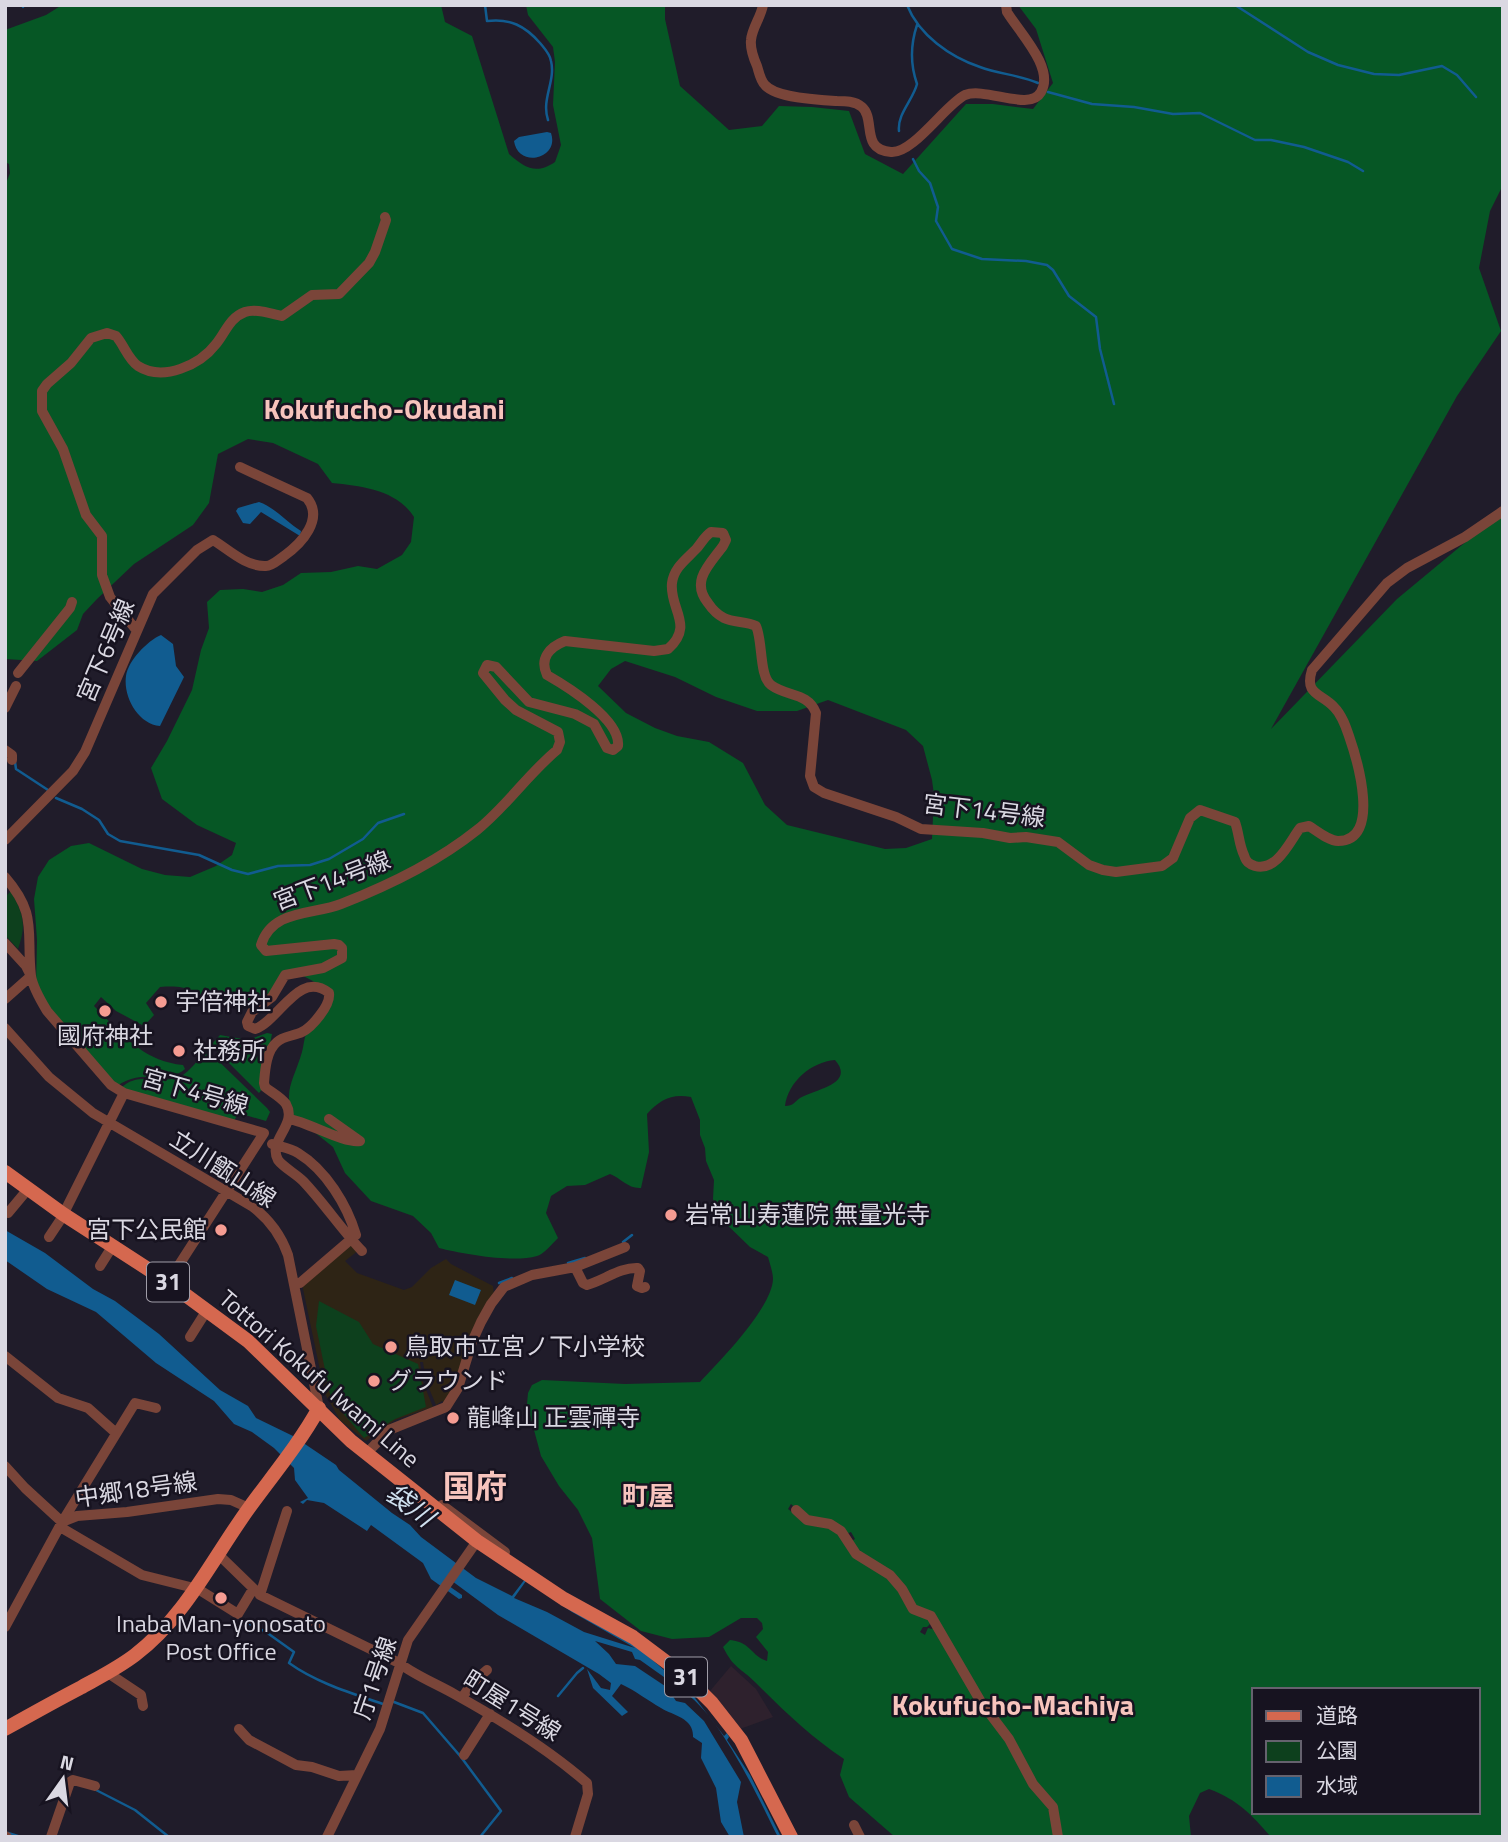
<svg xmlns="http://www.w3.org/2000/svg" width="1508" height="1842" viewBox="0 0 1508 1842" font-family="'Titillium Web','Noto Sans JP',sans-serif">
	<rect width="100%" height="100%" fill="#201c2a"/>
	<path fill="#2e212d" d="M731,1666L756,1689L773,1717L740,1729L710,1691Z"/>
	<path fill="#2e2415" d="M350,1241L359,1250L345,1261L357,1273L404,1290L412,1287L431,1268L446,1259L451,1264L493,1286L494,1296L446,1404L442,1401L436,1405L426,1381L423,1362H420L423,1382L433,1407L395,1420L366,1441L340,1420L325,1394L302,1284Z"/>
	<path fill="#0d401d" d="M11,891C23,914 27,924 18,949L5,935V897Z
		M319,1301L359,1322L373,1344L418,1364L426,1407L395,1419L364,1438L331,1399L316,1326Z"/>
	<path fill="#065725" fill-rule="evenodd" d="M62,5H441L445,22L472,36L509,154C525,168 536,175 555,162L561,145L553,105L555,62L553,47L528,15L526,5H665V19L680,86L729,130L762,126L779,106L812,107L849,111L865,154L903,174L966,104H993L1033,109L1053,83L1036,29L1018,5H1503V185L1490,211L1479,268L1501,331L1457,396L1271,729L1397,599L1503,511V1837H1271C1251,1814 1238,1800 1209,1789L1200,1793L1189,1816L1191,1837H1060L1055,1808L1033,1782L1012,1740L982,1700L933,1615L914,1608L902,1588L890,1574L857,1553L850,1542L855,1539L851,1532L846,1534L829,1522L808,1519L791,1504L788,1509L792,1512L795,1510L803,1519L828,1525L843,1534L856,1556L884,1573L904,1595L911,1609L929,1616L933,1621L927,1627H923L920,1632L925,1635L928,1628L932,1629L935,1626L980,1703L1009,1743L1031,1785L1050,1806L1057,1837H895L849,1797L840,1775L844,1759C811,1737 784,1711 756,1683C740,1667 734,1669 723,1647L730,1640C751,1642 751,1656 767,1661L768,1652L756,1637L763,1629L762,1623L757,1618H741L709,1637L672,1639L641,1631L600,1599L592,1538L578,1510L559,1486L541,1456L527,1404L528,1393L532,1385L542,1380L625,1384L700,1382C720,1361 772,1308 773,1279C773,1273 770,1264 768,1257L750,1247L719,1217L713,1199L714,1180L706,1161L705,1148L700,1135V1120L691,1097C672,1093 659,1100 647,1114L649,1152L641,1188C628,1189 621,1178 610,1174L585,1185L567,1186L551,1196L546,1213L558,1238C552,1244 544,1254 537,1256C513,1263 463,1254 439,1248L431,1233L413,1216L371,1201L345,1173L333,1147L313,1131L298,1126C280,1093 293,1083 302,1052C304,1045 304,1036 308,1030C317,1018 332,1011 332,994L326,988L292,970C279,975 278,985 270,996C266,1002 258,1005 252,1010L236,1001L212,1004C191,989 186,985 160,987L146,1003L154,1015L144,1026L116,1011L101,997L94,1006C121,1033 142,1061 183,1065L185,1069C169,1084 142,1068 117,1086L47,1007L36,986L37,940L34,899L38,877L49,860L71,846L89,843L142,869L165,875L190,877L216,866L232,855L236,843L197,825L162,799L151,768L167,741L192,690L201,650L209,628L207,602L220,590L243,589L262,592L283,585L301,573L331,572L358,566L377,569L402,555L411,542L414,517C397,490 362,486 332,483L318,464L273,443L248,439L218,454L209,503L193,525L134,564L97,599L83,614L77,630L37,661L5,659V186L10,173L9,164L5,162V30L46,15ZM625,661L675,677L716,697L757,711H797L828,700L906,730L923,746L932,780L934,795L932,839L906,848L885,849L787,825L765,805L743,763L709,742L677,736L655,728L626,713L598,686L611,669ZM835,1060C856,1084 815,1089 800,1098C794,1102 794,1106 785,1106C788,1082 811,1062 835,1060ZM1254,1690H1478V1812H1254Z
		M267,1033L272,1034L262,1083L263,1088L259,1093L211,1045L220,1035L248,1040Z
		M207,1050L267,1108L270,1112L266,1121L245,1115L237,1116L233,1122L121,1088C138,1071 159,1085 179,1077C191,1072 198,1058 207,1050Z"/>
	<path fill="#115c90" fill-rule="evenodd" d="M547,132L551,133C560,159 518,169 514,141L519,137Z
		M259,502C276,508 286,522 301,531L300,536L261,512L250,524L243,523L236,511L238,508Z
		M161,635L173,644L176,666L184,677L160,726C138,724 123,697 126,676C128,661 147,641 161,635Z
		M5,1230L45,1253L93,1289L115,1301L159,1334L220,1390L248,1406L256,1418L293,1436L336,1465L339,1470L392,1513L410,1525L421,1537L476,1578L512,1596L525,1579L635,1645L692,1694L724,1736L727,1733L729,1737L727,1740L750,1775L781,1837H778C758,1798 716,1704 675,1687L672,1695L676,1701L685,1703L704,1721L741,1782L737,1802L744,1837H730L721,1822L716,1788L701,1758L702,1743L693,1737C694,1718 674,1716 661,1708C647,1700 636,1691 621,1684L612,1696L628,1712L622,1716L593,1688L587,1669L601,1688L610,1690L611,1683L599,1674L498,1615L452,1581L449,1586L462,1595V1598L459,1599L431,1579L423,1563L371,1525L367,1531L324,1503L307,1500L303,1504L300,1502L308,1498L295,1480L294,1468L274,1448L252,1432L234,1424L214,1401L156,1363L96,1312L47,1289L5,1260ZM526,1581L572,1612L635,1648L584,1632L547,1612L514,1598ZM595,1641L632,1652L635,1659L640,1660L671,1682V1687L668,1688L635,1666L616,1664L609,1654Z
		M455,1280L481,1290L475,1305L449,1295Z"/>
	<g fill="none" stroke-linecap="round" stroke-linejoin="round">
		<path stroke="#115c90" stroke-width="2.5" d="M485,5L487,21C510,18 525,26 540,43C544,48 550,54 551,61C556,81 541,99 548,120
			M907,5C919,35 950,57 980,67C999,74 1019,75 1038,83
			M1235,5L1308,52L1338,65L1374,74L1399,75L1442,66L1457,75L1476,97
			M23,7L24,5
			M1048,92L1092,104L1134,107L1173,114L1200,113L1255,140H1271L1304,147L1348,162L1363,171
			M899,131C897,114 913,100 917,84C910,64 910,46 917,25
			M913,159L919,171L930,183L938,207L936,221L952,249L982,259L1026,261L1047,265L1053,270L1069,296L1096,317L1100,349L1114,404
			M15,762L16,769L48,790
			M56,798L82,809L99,820L108,834L120,841L199,855L232,870L248,874L278,866L310,865L329,859L363,839L378,823L404,814
			M623,1242L632,1235
			M568,1263L585,1258
			M499,1283L512,1278
			M240,1619L266,1632L294,1652L289,1663C317,1683 351,1693 383,1704
			M558,1696L577,1673L583,1668
			M394,1702L423,1713L461,1757L501,1811L480,1837
			M96,1790L135,1810L169,1837
			M8,1833L21,1837"/>
		<path stroke="#7a4539" stroke-width="10" d="M763,5C761,17 752,28 751,40C750,49 753,57 757,66C759,72 760,80 765,85C776,98 819,100 837,101C845,101 855,101 862,107C876,119 860,150 891,152C913,154 946,104 965,95C986,87 1030,112 1041,92C1055,68 1019,32 1007,12L1006,5
			M137,631L110,597L102,575V536L86,515L63,449L42,411V391L47,384L71,363L91,338L107,333L116,336C124,345 128,359 138,366C163,382 200,365 216,344C226,332 229,318 245,312C256,308 271,314 282,316L312,295L339,294L369,263L375,252L386,220L385,217
			M18,673L70,608L72,602
			M5,708L16,686
			M5,750L12,755V760
			M5,840L73,771L85,752L153,594L197,550L213,540C228,549 246,567 266,566C272,566 278,560 284,556C302,543 324,519 307,498L240,467
			M5,877C38,915 26,932 31,976C33,988 41,1001 47,1011L111,1085L124,1093
			M5,943L26,966L31,976L5,999
			M5,1028L49,1077L93,1113L253,1207C270,1220 281,1235 288,1255L319,1408
			M289,1119C308,1122 344,1144 360,1141L329,1119
			M272,1144C281,1147 290,1148 298,1153C326,1170 347,1205 356,1235L300,1283
			M8,1213L28,1189
			M49,1237L61,1219L124,1093L264,1133L168,1282
			M362,1251C341,1229 324,1203 303,1181C296,1174 283,1167 278,1160C267,1140 298,1125 286,1104C281,1097 271,1092 265,1087L264,1083C265,1071 266,1051 277,1042C283,1036 294,1036 302,1032C312,1027 331,1005 329,993C299,969 279,1021 255,1029L248,1026L247,1022L252,1012L272,997L285,975L323,968L342,958V948L339,945L334,944L266,951L261,945C272,909 313,915 341,904C390,885 437,862 477,830C506,807 528,774 557,750L560,742L558,732L516,710L505,700L483,673L487,665L496,667L529,702L575,714L594,724L607,748L613,750L618,746C621,720 568,687 547,675C539,658 550,647 565,641L654,651L668,649C695,625 669,609 672,583C674,567 687,559 697,548C702,542 705,536 711,532L723,533L726,540L723,546C710,564 690,581 708,603C712,609 718,615 724,618C734,623 746,621 756,626C763,641 759,676 771,685C787,697 808,692 816,713L810,776L814,787L824,793L896,817L921,829L983,833L1010,838L1026,837L1058,842L1089,865L1103,870L1116,872L1162,866L1173,858L1190,818L1200,810L1235,822C1239,833 1239,845 1244,855C1246,862 1249,864 1255,866C1277,872 1290,841 1300,828L1309,826C1317,831 1329,841 1338,841C1382,841 1357,759 1349,736C1346,727 1342,715 1334,707C1321,693 1304,695 1312,670L1387,583L1407,568L1465,537L1503,511
			M100,1266L112,1247
			M575,1267L583,1283L587,1285C604,1280 621,1267 638,1268L640,1271L637,1286L642,1288L645,1287
			M190,1337L207,1310
			M5,1356L58,1398L88,1408L116,1433
			M366,1454L389,1430L446,1407L458,1388L472,1342L481,1322L491,1304L504,1287L532,1275L575,1267L625,1247
			M5,1466L25,1488L62,1522L135,1403L156,1408
			M442,1505L505,1552
			M796,1510L807,1520L830,1524L841,1531L856,1554L890,1575L902,1589L913,1609L931,1616L981,1702L1009,1739L1033,1784L1053,1807L1058,1837
			M287,1511L260,1595L399,1663C416,1676 437,1684 456,1695C501,1720 547,1748 587,1783L588,1794L575,1837
			M60,1527L142,1575L198,1589L238,1614L253,1589
			M219,1555L257,1592
			M5,1627L62,1522L77,1516L127,1512L218,1499L231,1500L249,1508
			M108,1673L141,1695L143,1706
			M462,1698L472,1683L487,1670
			M239,1729L249,1740L296,1765L312,1767L339,1776L357,1775
			M464,1755L490,1714
			M854,1825L860,1837
			M5,1836L7,1837
			M51,1837L70,1782L73,1780L95,1786
			M327,1837L380,1729L408,1640L477,1541"/>
		<path stroke="#d5684f" stroke-width="14" d="M5,1172L63,1214L168,1282L248,1341L351,1441L477,1541L564,1599L633,1637L685,1676L712,1703L741,1740L791,1837
			M5,1729C30,1715 55,1701 80,1688C98,1678 118,1668 135,1655C186,1616 212,1559 249,1508C273,1475 299,1444 319,1408"/>
	</g>
	<g fill="#f59c92" stroke="#171320" stroke-width="2.5">
		<circle cx="161" cy="1002" r="7"/>
		<circle cx="105" cy="1011" r="7"/>
		<circle cx="179" cy="1051" r="7"/>
		<circle cx="671" cy="1215" r="7"/>
		<circle cx="221" cy="1230" r="7"/>
		<circle cx="391" cy="1347" r="7"/>
		<circle cx="374" cy="1381" r="7"/>
		<circle cx="453" cy="1418" r="7"/>
		<circle cx="221" cy="1598" r="7"/>
	</g>
	<g text-anchor="middle" stroke-width="5" stroke-linejoin="round" paint-order="stroke">
		<g fill="#171320" stroke="#a09da8" stroke-width="2">
			<rect x="147" y="1262.5" width="42" height="39" rx="5"/>
			<rect x="665" y="1657.5" width="42" height="39" rx="5"/>
		</g>
		<g font-size="23" font-weight="bold" fill="#dad8e2">
			<text x="168" y="1290">31</text>
			<text x="686" y="1685">31</text>
		</g>
		<g font-size="24" fill="#dad8e2" stroke="#171320">
			<text transform="translate(106 651) rotate(-67)" y="8">宮下6号線</text>
			<text transform="translate(984 811) rotate(7)" y="8">宮下14号線</text>
			<text transform="translate(332 881) rotate(-21)" y="8">宮下14号線</text>
			<text transform="translate(195 1092) rotate(16)" y="8">宮下4号線</text>
			<text transform="translate(223 1169) rotate(33)" y="8">立川甑山線</text>
			<text transform="translate(319 1379) rotate(41)" y="8">Tottori Kokufu Iwami Line</text>
			<text transform="translate(136 1490) rotate(-8)" y="8">中郷18号線</text>
			<text transform="translate(375 1678) rotate(-71)" y="8">庁1号線</text>
			<text transform="translate(512 1706) rotate(32)" y="8">町屋1号線</text>
		</g>
		<g font-size="24" fill="#dad8e2" stroke="#171320" text-anchor="start">
			<text x="175" y="1010">宇倍神社</text>
			<text x="105" y="1044" text-anchor="middle">國府神社</text>
			<text x="193" y="1059">社務所</text>
			<text x="685" y="1223">岩常山寿蓮院 無量光寺</text>
			<text x="207" y="1238" text-anchor="end">宮下公民館</text>
			<text x="405" y="1355">鳥取市立宮ノ下小学校</text>
			<text x="388" y="1389">グラウンド</text>
			<text x="467" y="1426">龍峰山 正雲禪寺</text>
			<text x="221" y="1632" text-anchor="middle">Inaba Man-yonosato<tspan x="221" dy="28">Post Office</tspan></text>
		</g>
		<g font-size="26" font-weight="bold" fill="#f7c4bd" stroke="#171320">
			<text x="648" y="1505">町屋</text>
		</g>
		<g font-size="26" font-style="italic" fill="#cfe0ef" stroke="#171320">
			<text transform="translate(410 1505) rotate(37)" y="9">袋川</text>
		</g>
		<g font-size="28" font-weight="bold" fill="#f7c4bd" stroke="#171320">
			<text x="384" y="419">Kokufucho-Okudani</text>
			<text x="1013" y="1715">Kokufucho-Machiya</text>
		</g>
		<g font-size="32" font-weight="bold" fill="#f7c4bd" stroke="#171320">
			<text x="475" y="1498">国府</text>
		</g>
	</g>
	<rect width="1508" height="1842" fill="none" stroke="#dad8e2" stroke-width="14"/>
	<rect x="1252" y="1688" width="228" height="126" fill="#171320" stroke="#65626e" stroke-width="2"/>
	<rect x="1266" y="1711" width="35" height="10" fill="#d5684f" stroke="#65626e" stroke-width="2"/>
	<text x="1316" y="1723" font-size="21" fill="#dad8e2">道路</text>
	<rect x="1266" y="1741" width="35" height="21" fill="#0d401d" stroke="#65626e" stroke-width="2"/>
	<text x="1316" y="1758" font-size="21" fill="#dad8e2">公園</text>
	<rect x="1266" y="1776" width="35" height="21" fill="#115c90" stroke="#65626e" stroke-width="2"/>
	<text x="1316" y="1793" font-size="21" fill="#dad8e2">水域</text>
	<g transform="translate(63 1779) rotate(14)" stroke="#171320" stroke-width="5" paint-order="stroke">
	<path d="M0-5L12 26L0 18L-12 26Z" fill="#dad8e2"/>
	<text y="-10" font-size="19" font-weight="bold" text-anchor="middle" fill="#dad8e2">N</text>
	</g>
</svg>
